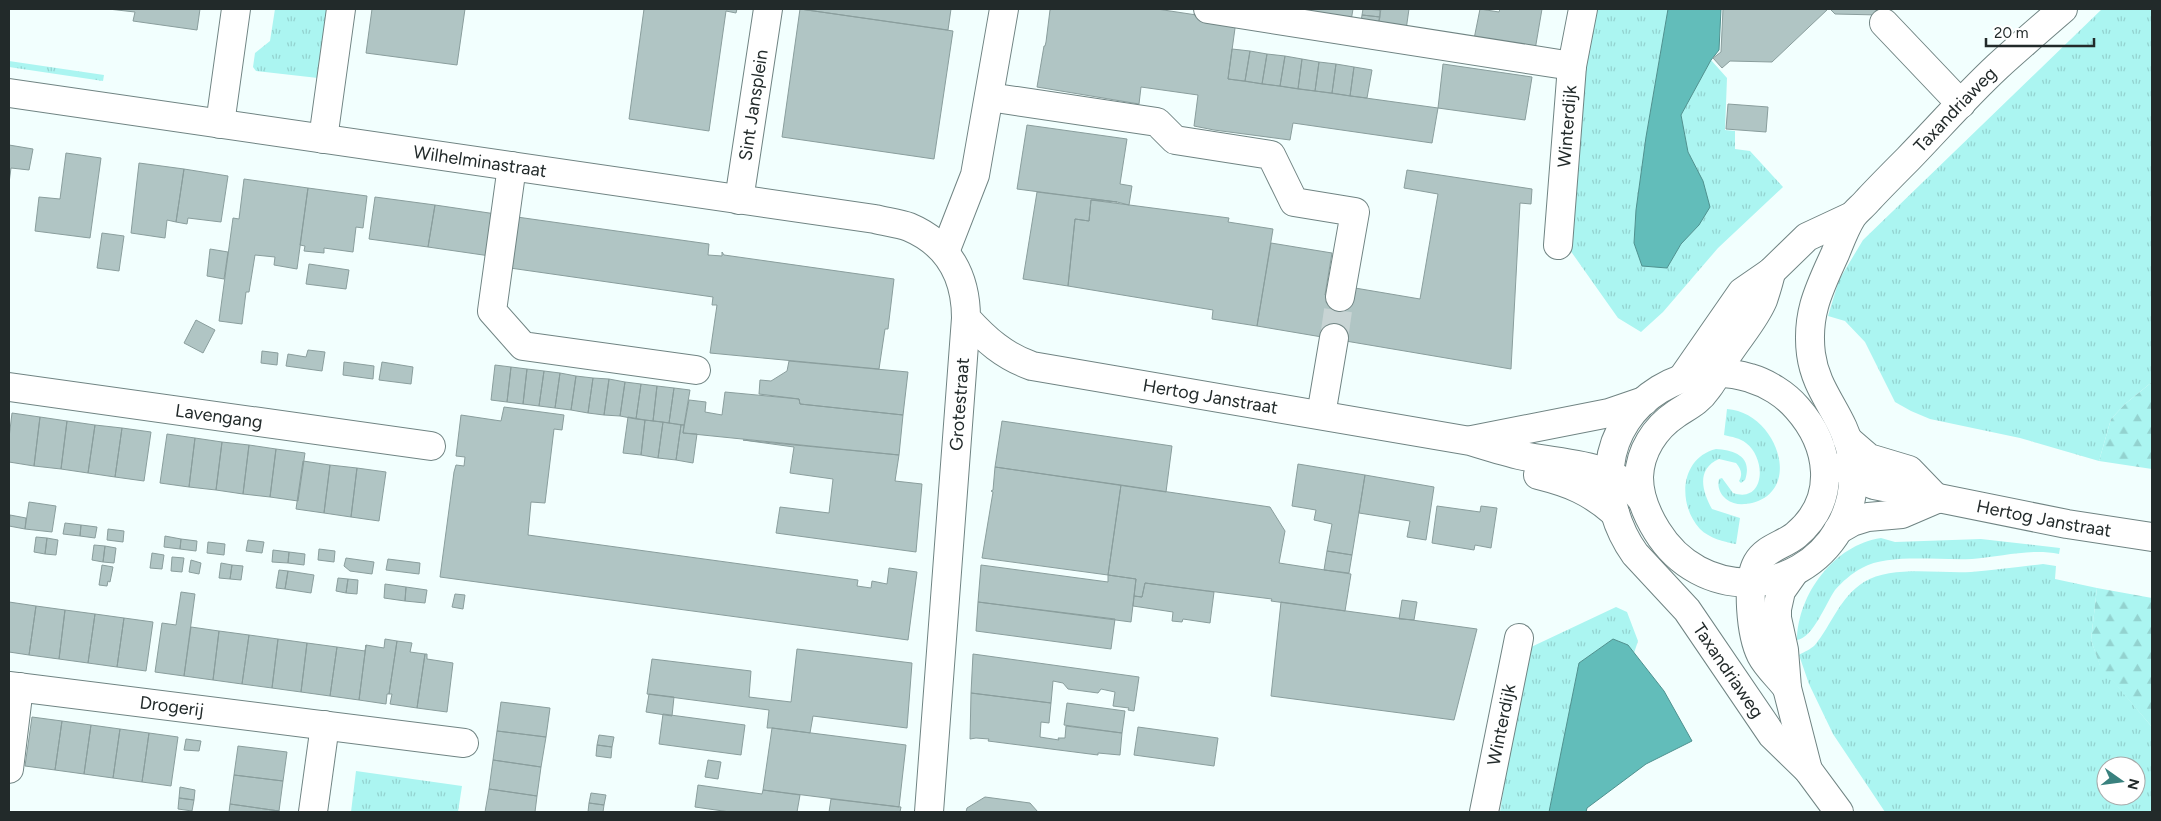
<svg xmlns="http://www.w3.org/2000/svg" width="2161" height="821" viewBox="0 0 2161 821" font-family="Figtree,sans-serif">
	<defs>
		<pattern id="grass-tufts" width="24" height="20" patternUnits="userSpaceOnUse" patternTransform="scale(1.25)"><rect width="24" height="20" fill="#abf5f1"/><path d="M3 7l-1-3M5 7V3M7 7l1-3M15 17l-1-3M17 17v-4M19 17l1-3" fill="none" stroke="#93d2cf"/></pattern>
		<pattern id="forest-firs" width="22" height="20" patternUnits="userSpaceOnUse" patternTransform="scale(1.25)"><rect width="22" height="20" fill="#abf5f1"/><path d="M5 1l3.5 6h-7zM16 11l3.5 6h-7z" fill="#93d2cf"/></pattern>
	</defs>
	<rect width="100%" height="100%" fill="#f2fffe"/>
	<path fill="url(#grass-tufts)" fill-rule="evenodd" d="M275,9H328L318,78L256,71L253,67L255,53L270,41Z
		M1592,9H1668C1655,86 1639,164 1634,243L1667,268L1681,244L1699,225L1698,171L1688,152L1681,115L1711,60L1727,78L1725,130L1735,131V149L1750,151L1783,187L1718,248L1663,312L1641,332L1618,318L1565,243Z
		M2102,9H2152V382L2125,404L2111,419L2099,461L2020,438L1930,419L1911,411L1895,402L1865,342L1845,321L1828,316L1839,280L1863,240Z
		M9,61L104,75L103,81L9,67Z
		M1727,409C1776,412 1804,490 1752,503C1742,505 1734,505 1726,499C1720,494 1717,487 1719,479L1722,478L1733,493C1765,504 1767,459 1746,443C1740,438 1732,437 1724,435Z
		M1716,449C1735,450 1753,457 1745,480L1741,483L1739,481C1743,474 1741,469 1736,463L1719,459C1696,469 1702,491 1712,509L1740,518L1736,544C1724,542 1709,538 1700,529C1677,504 1680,458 1716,449Z
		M1881,538L1895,542L1981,539L2060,548L2059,554C2030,548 2001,557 1972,559C1940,561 1889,553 1862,568C1852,573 1842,582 1835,590C1826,603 1813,638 1797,640C1798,594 1834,545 1881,538Z
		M2043,564L2056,566L2055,579L2097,588L2091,640L2100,665L2152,727V812H1885L1833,734L1809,684L1799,655C1804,652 1811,649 1815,645C1832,624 1840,597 1864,582C1892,565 1940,574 1971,572C1995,570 2019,567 2043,564ZM2106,766H2136V796H2106Z
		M1616,607L1627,612L1638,641L1634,653L1628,645L1613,639L1579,663L1549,812H1500L1524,659L1529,648Z
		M356,771L462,786L458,812H351Z"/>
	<path fill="url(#forest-firs)" d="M2152,382V469L2099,461L2111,419L2125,404Z
		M2097,588L2152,598V727L2100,666L2091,640Z"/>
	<path fill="#62bdba" stroke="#4f918f" d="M1668,9H1721L1719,50L1711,60L1681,115L1688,152L1703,181L1710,207L1699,225L1681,244L1667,268L1642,266L1634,243L1636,210L1646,137Z
		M1613,639L1628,645L1664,691L1692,741L1646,764L1587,808L1586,812H1549L1579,663Z"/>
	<path fill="#b0c5c4" stroke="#8a9e9d" d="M108,9H200L197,30L133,21L135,12Z
		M372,9H465L457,65L366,53Z
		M644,9H737L736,13L726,11L709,131L629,119Z
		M800,9H951L948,30Z
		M800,9L953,31L934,159L782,137Z
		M1053,9H1157L1236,21L1228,79L1438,108L1432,143L1293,123L1290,140L1214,130L1194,126L1198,95L1141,87L1139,104L1037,87L1044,46H1045L1046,42L1050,10Z
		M1270,9H1353L1351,21Z
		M1363,9L1380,10V17L1362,15Z
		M1381,9H1409L1406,30L1378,25Z
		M1480,9L1499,12L1500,9H1542L1535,50L1474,39Z
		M1723,9H1828L1772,62L1730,61L1722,68L1713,58L1721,52Z
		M1830,9H1879V15L1835,14Z
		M1362,15L1380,17L1378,25L1361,22Z
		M1232,49L1250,51L1245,81L1228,79Z
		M1250,51L1267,54L1262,84L1245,81Z
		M1267,54L1285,56L1280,86L1262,84Z
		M1285,56L1302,59L1298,89L1280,86Z
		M1302,59L1319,62L1315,91L1298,89Z
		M1319,62L1336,64L1332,93L1315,91Z
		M1336,64L1354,67L1350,96L1332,93Z
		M1443,64L1532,77L1525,120L1438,108Z
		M1354,67L1372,70L1367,98L1350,96Z
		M1728,104L1768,107L1766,132L1726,129Z
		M1027,125L1127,139L1120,184L1132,186L1129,205L1117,202L1017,189Z
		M9,145L33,149L29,170L11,168L9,183Z
		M66,153L101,158L90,238L35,231L39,197L60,199Z
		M139,163L184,169L176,222L167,220L165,238L131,233Z
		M184,169L228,176L221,222L188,218L187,224L176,222Z
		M1407,170L1532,189L1531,204L1520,203L1511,369L1257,326L1271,243L1332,253L1325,295L1352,299L1355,288L1420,299L1438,194L1404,188Z
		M244,179L308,188L297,269L274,265L275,257L255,255L249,292H246L242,324L219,321L233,218L239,219Z
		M308,188L367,196L363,228L356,227L353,252L324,248V253L304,251L305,246L300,245Z
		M1037,192L1117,202L1091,200L1089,221L1075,219L1068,286L1023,279Z
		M375,197L435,205L428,247L369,239Z
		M1091,200L1229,218L1228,222L1273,229L1257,326L1212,319L1213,310L1068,286L1075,219L1089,221Z
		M435,205L496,214L490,256L428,247Z
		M517,217L709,244L708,255L722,256V252L724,255L894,279L888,329H885L879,369L710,353L717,305H712L713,297L510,268Z
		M102,233L124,236L119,271L97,268Z
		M210,249L228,252L224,279L207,276Z
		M309,264L349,270L346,289L306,284Z
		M196,320L215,330L203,353L184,343Z
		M308,350L325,352L322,371L286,366L288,354L306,357Z
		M262,351L278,353L277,365L261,363Z
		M789,361L908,372L903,415L800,404L799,399L759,394L760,380L771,381L787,371Z
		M344,362L374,366L373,379L343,375Z
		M382,362L413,367L411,384L379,380Z
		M495,365L511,367L507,402L491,400Z
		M511,367L527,369L523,404L507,402Z
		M527,369L544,371L539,406L523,404Z
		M544,371L560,373L555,408L539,406Z
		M560,373L576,376L571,410L555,408Z
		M576,376L593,378L588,413L571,410Z
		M593,378L609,379L604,415L588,413Z
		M609,379L625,382L620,416L604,415Z
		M625,382L641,384L636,419L620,416Z
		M641,384L657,386L653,421L636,419Z
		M657,386L674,388L669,423L653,421Z
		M674,388L690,390L684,425L669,423Z
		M725,392L799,399L800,404L903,415L899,455L683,433L689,400L706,402L705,412L722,415Z
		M504,407L564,415L562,430L554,429L545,503L531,502L528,535L858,580L857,586L871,588L872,581L887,584L889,568L917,572L908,640L440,577L454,472L456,465L464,466L465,457L456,456L461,415L501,421Z
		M12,413L40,417L34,466L9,462V438Z
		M40,417L67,421L61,469L34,466Z
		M628,417L645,420L641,455L623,453Z
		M645,420L663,422L658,458L641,455Z
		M67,421L95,425L88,473L61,469Z
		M1002,421L1172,446L1166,492L995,467Z
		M663,422L681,425L676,460L658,458Z
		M95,425L122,428L115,477L88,473Z
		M681,425H684L683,433L697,434L693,463L676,460Z
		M122,428L151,432L144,481L115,477Z
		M167,434L195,438L189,487L160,483Z
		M195,438L222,442L216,490L189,487Z
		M743,440L899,455L895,481L922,484L916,552L776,533L780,507L829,513L833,479L790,473L794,447Z
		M222,442L249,445L243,494L216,490Z
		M249,445L276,449L270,497L243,494Z
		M276,449L305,453L298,501L270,497Z
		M303,461L330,465L324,513L296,509Z
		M1298,464L1365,475L1352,555L1327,551L1332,524L1314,520L1316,510L1292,506Z
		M330,465L357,468L351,517L324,513Z
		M995,467L1121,485L1108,575L982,558L993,492L991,491L993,490Z
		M357,468L386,472L379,521L351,517Z
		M1365,475L1434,487L1426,540L1407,537L1410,521L1359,513Z
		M1121,485L1270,507L1285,531L1279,563L1351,574L1345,611L1271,601L1272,599L1145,583L1142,597L1134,596L1136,579L1108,575Z
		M29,502L56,506L52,532L25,529Z
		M1437,506L1480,512L1481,506L1497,508L1491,548L1475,545L1474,550L1432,543Z
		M10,515L26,518L25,529L9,526Z
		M65,523L81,525L80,536L63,534Z
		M81,525L97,527L95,538L80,536Z
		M108,529L124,531L123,542L107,540Z
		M165,536L181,539L180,549L164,547Z
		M36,537L47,538L45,554L34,552Z
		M47,538L58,540L56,555L45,554Z
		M181,539L197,541L196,551L180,549Z
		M248,540L264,542L262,553L246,551Z
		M208,542L225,544L224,555L207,553Z
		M94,545L105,546L103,562L92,560Z
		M105,546L116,548L114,563L103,562Z
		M319,549L335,551L334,562L318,560Z
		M273,550L289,552L288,563L272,562Z
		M1327,551L1352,555L1349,573L1324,570Z
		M289,552L305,554L304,565L288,563Z
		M152,553L164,555L162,569L150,568Z
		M172,557L184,558L182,572L171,571Z
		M346,558L374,562L372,574L350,571L344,566Z
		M388,559L420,563L419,574L386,570Z
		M191,560L201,563L199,574L189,572Z
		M221,563L232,565L230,579L219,578Z
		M102,565L113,567L110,582L108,581L107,586L99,585Z
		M232,565L243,566L241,580L230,579Z
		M981,565L1108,582V575L1136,579L1131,622L978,602Z
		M279,570L288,571L285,589L276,588Z
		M288,571L314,575L311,593L285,589Z
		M338,578L348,579L346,593L336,591Z
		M348,579L358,580L357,594L346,593Z
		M1145,583L1214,592L1210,623L1183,619L1182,622L1172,621L1173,612L1133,606L1134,596L1142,597Z
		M385,584L406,587L405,601L384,598Z
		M406,587L427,590L425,603L405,601Z
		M181,592L195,594L184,676L155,672L162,623L176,625Z
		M455,594L465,595L463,609L452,607Z
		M1402,600L1417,602L1414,620L1399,619Z
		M9,602L36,606L29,655L9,652Z
		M978,602L1115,619L1111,649L976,631Z
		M1281,602L1477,629L1454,720L1271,696Z
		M36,606L65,610L59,659L29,655Z
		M65,610L95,614L88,663L59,659Z
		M95,614L124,618L117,667L88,663Z
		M124,618L153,622L146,671L117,667Z
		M191,627L219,631L213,680L184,676Z
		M219,631L249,635L242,684L213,680Z
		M249,635L278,639L272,688L242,684Z
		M278,639L307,643L301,692L272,688Z
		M385,639L397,641L389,694H387L386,704L359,700L366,645L384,648Z
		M397,641L412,643L410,652L425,654L417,708L390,704L392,694H389Z
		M307,643L337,647L330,696L301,692Z
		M366,645L359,700L330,696L337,647L365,651Z
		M797,649L912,663L907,728L813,716L810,733L772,728H767L769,710L647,694L652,659L751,671L749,697L791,702Z
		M425,654H427V659L453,663L447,712L417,708Z
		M973,654L1139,677L1134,711L1128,710L1129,708L1113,706L1115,692L1101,689L1098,693L1068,689L1063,683L1053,681L1051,703L971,693Z
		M971,693L1051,703L1049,723L1041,722L1040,737L1059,740L1058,738H1065L1066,726L1122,733L1120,755L1098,753V755L988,741L989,739L976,738L970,739Z
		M649,694L674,697L672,716L646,712Z
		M501,702L550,708L546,737L497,731Z
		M1067,703L1125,711L1122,733L1064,725Z
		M663,714L745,725L741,755L659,744Z
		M32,717L62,721L55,770L25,766Z
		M62,721L91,725L84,774L55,770Z
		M91,725L120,729L113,778L84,774Z
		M1138,727L1218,738L1214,766L1134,755Z
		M772,728L906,745L899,807L763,790Z
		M120,729L149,733L142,782L113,778Z
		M497,731L546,737L541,767L493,760Z
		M149,733L178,737L171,786L142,782Z
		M599,735L614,737L612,747L597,745Z
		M186,739L201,741L199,751L184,750Z
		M597,745L612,747L611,758L596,756Z
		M238,746L287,752L283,781L234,775Z
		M493,760L541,767L537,796L489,789Z
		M708,760L721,762L718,779L705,777Z
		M234,775L283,781L279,811L230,804Z
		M698,785L762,794L763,790L800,795L797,812H730L695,807Z
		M180,787L195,790L194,800L179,798Z
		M489,789L537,796L535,812H485Z
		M591,793L606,795L604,805L589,803Z
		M985,797L1030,803L1038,812H966L967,808Z
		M179,798L194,800L192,811L178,809Z
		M831,799L901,807L900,812H829Z
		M589,803L604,805L603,812H588Z
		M230,804L279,811L278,812H229Z"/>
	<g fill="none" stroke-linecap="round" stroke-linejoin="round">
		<path stroke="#c8d4d4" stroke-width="28" stroke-dasharray="28 14" stroke-linecap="butt" d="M1334,338L1340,297"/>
		<defs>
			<g id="minor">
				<path d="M1208,9L1572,66"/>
				<path d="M1884,23L1961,104"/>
				<path d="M989,97L1157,122L1175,140L1271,155L1294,202L1355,212L1340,297"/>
				<path d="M220,124L236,9"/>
				<path d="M323,139L341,9"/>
				<path d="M512,166L492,311L523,346L696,370"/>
				<path id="s1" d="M739,200L768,9"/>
				<path id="s2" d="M1558,245L1572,66L1583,9"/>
				<path d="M945,252L975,175L1004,9"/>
				<path id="s3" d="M9,387L431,446"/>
				<path d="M1321,415L1334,338"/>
				<path id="s4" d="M9,686L464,743"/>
				<path d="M9,769L19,687"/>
				<path d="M313,812L325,725"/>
				<path id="s5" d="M929,812L966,318"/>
				<path id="s6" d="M1484,812L1519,638"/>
			</g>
			<g id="major">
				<path id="s7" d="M9,93L875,219C886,222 899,223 909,227C949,244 966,277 966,318C986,340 1004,356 1032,366L1470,441C1486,446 1502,451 1519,455C1560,465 1616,461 1642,500"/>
				<path id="s8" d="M1771,272C1769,282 1766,291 1763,300C1755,319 1739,337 1728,354C1721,365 1716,378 1707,389C1699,401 1688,406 1676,414C1655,428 1640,451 1639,477C1639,496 1647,515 1657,531C1700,601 1798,599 1839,529C1857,498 1858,460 1843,428C1831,402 1815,384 1811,354C1806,314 1819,289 1835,254C1840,242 1845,228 1852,217C1856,211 1863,206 1868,200C1881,186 1895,172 1908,159C1938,128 1966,96 1997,67C2019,47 2041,28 2063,9"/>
				<path d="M1683,377L1742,292L1771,272L1807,237L1852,216"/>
				<path d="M1847,439L1869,458L1909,470L1937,499"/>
				<path d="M1472,440L1609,413L1644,401"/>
				<path id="s9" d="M1841,467L1861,480L1874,485L2067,524L2152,537"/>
				<path d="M1538,475C1570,483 1590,491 1615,513"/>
				<path d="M1838,530L1852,522L1868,517L1902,514L1937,499"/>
				<path d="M1793,574L1781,591L1777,609V618L1784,650L1787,688L1808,770"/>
				<path id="s10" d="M1787,688C1779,677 1767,667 1761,655C1751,635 1746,583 1757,563C1765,548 1784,545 1796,535C1839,499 1830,445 1797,408C1785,394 1767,383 1750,378C1688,358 1617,399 1610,466C1607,496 1617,529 1635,554L1687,610L1772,735L1808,770L1839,812"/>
			</g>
		</defs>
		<use href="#minor" stroke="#708483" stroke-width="30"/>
		<use href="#major" stroke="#708483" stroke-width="30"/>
		<use href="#minor" stroke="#fff" stroke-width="28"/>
		<use href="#major" stroke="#fff" stroke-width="28"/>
	</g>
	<g text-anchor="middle" stroke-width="5" stroke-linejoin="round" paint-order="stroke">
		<g font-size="18" fill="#222a2a" stroke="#fff">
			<text dy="6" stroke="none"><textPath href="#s1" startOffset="96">Sint Jansplein</textPath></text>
			<text dy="6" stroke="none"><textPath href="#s8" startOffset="1008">Taxandriaweg</textPath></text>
			<text dy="6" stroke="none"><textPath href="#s2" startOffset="119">Winterdijk</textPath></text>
			<text dy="6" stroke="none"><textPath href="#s7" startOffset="476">Wilhelminastraat</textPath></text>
			<text dy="6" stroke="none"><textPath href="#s7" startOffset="1288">Hertog Janstraat</textPath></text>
			<text dy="6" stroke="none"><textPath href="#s5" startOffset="409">Grotestraat</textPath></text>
			<text dy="6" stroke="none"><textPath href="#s3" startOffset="212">Lavengang</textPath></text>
			<text dy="6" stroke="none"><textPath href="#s9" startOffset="211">Hertog Janstraat</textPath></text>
			<text dy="6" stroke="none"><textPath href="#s10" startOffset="816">Taxandriaweg</textPath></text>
			<text dy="6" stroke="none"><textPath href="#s4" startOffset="164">Drogerij</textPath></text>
			<text dy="6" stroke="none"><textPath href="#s6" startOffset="89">Winterdijk</textPath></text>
		</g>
	</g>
	<rect width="2161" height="821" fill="none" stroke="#222a2a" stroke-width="20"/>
	<g transform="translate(2121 781) rotate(104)"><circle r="24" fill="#ffffff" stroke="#a7aaaa"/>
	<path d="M0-4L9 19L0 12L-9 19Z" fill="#39817e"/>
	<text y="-8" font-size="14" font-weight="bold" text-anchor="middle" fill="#222a2a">N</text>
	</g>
	<path d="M1986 38v8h108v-8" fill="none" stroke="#222a2a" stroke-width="2.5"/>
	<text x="1994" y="38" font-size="15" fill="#222a2a" stroke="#ffffff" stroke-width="4" paint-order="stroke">20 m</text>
</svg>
